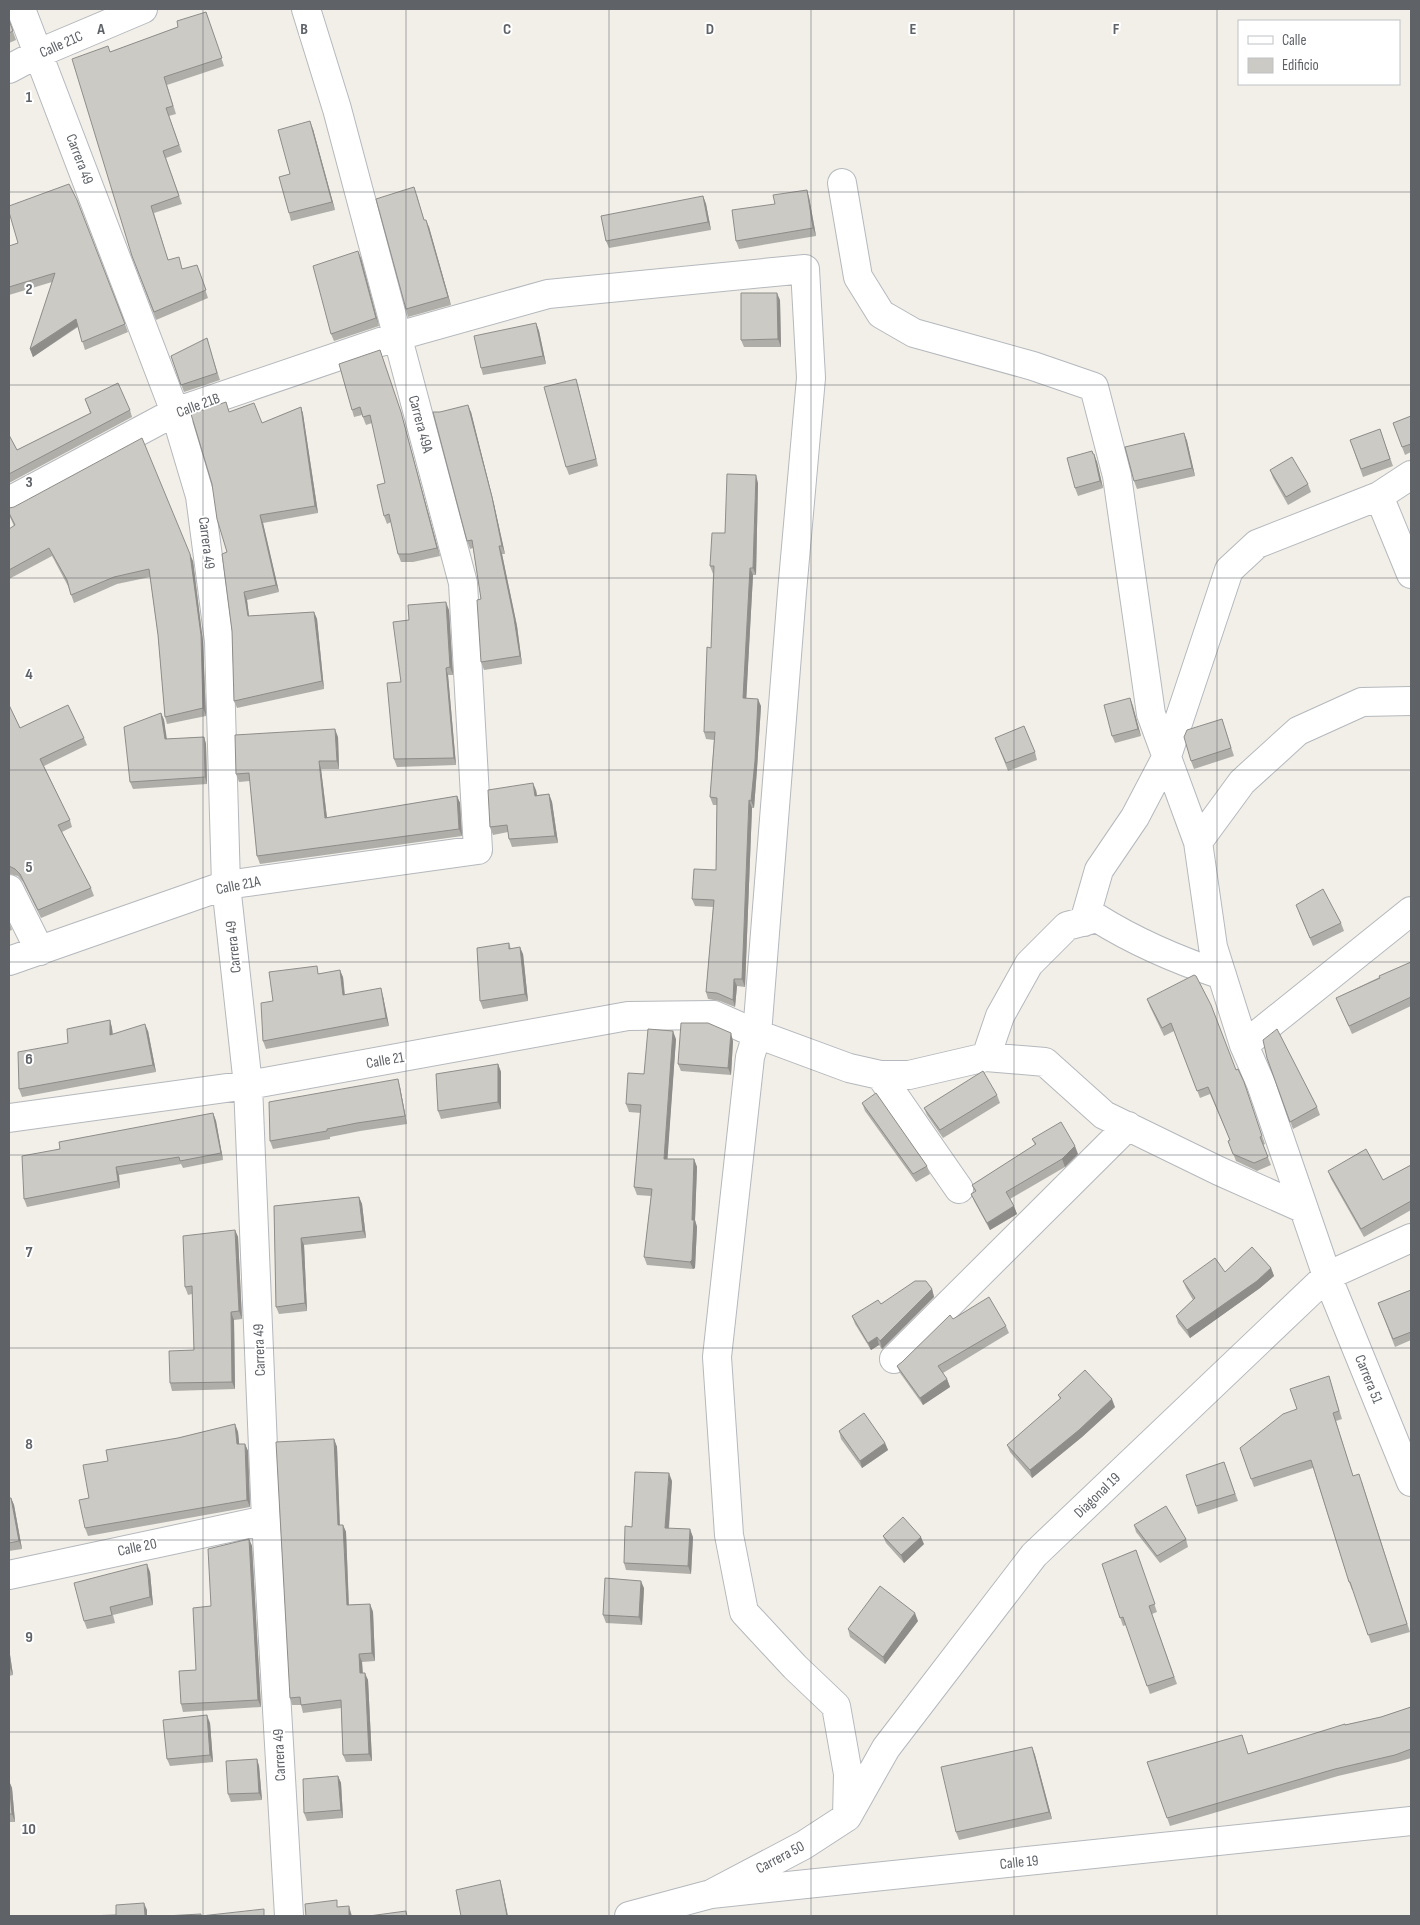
<svg xmlns="http://www.w3.org/2000/svg" width="1420" height="1925" viewBox="0 0 1420 1925" font-family="'Sofia Sans Condensed',sans-serif">
	<rect width="100%" height="100%" fill="#f1efe8"/>
	<g fill="none" stroke-linecap="round" stroke-linejoin="round">
		<defs>
			<path id="minor" d="M21,9L175,412L200,496L219,641L226,885L248,1085L266,1520L289,1916
				M9,69L39,53L143,9
				M842,183L858,277L881,314L914,333L1033,366L1094,387L1117,476L1151,714L1198,842L1213,947L1244,1045L1261,1084L1327,1276L1411,1482
				M1379,496L1411,574
				M9,501L175,412L398,336L548,294L805,269L811,378L792,592L757,1034L750,1057L717,1357L729,1535L744,1612L795,1667L836,1706L848,1774L847,1817
				M1198,842L1242,782L1298,731L1362,702L1411,701
				M9,889L40,951
				M1084,922L1099,870L1135,817L1167,756L1229,570L1257,544L1379,496L1411,475
				M9,961L226,885L478,850L463,583L337,109L306,9
				M1244,1045L1411,911
				M986,1057L1000,1016L1029,964L1067,926L1097,918C1137,943 1177,960 1222,975
				M880,1075L959,1189
				M9,1118L248,1085L628,1016L714,1015L757,1034L849,1068L880,1075H909L986,1057L1045,1062L1104,1115L1219,1171L1302,1208
				M894,1359L1128,1126
				M9,1575L266,1520
				M711,1894L804,1845L847,1817L886,1748L1034,1555L1327,1276L1411,1238
				M629,1916L711,1894L1411,1821"/>
		</defs>
		<use href="#minor" stroke="#b5b8bc" stroke-width="30"/>
		<use href="#minor" stroke="#fff" stroke-width="28"/>
	</g>
	<path fill="#afaea9" d="M206,12L224,66L167,85L176,114L169,116L182,152L166,158L182,204L154,213L168,260L183,269L197,265L208,298L156,320L132,256L110,52L178,27Z
		M9,20L16,40L9,43Z
		M313,129L335,210L291,221L289,213L290,174Z
		M417,195L424,220L429,227L451,305L408,317L406,309Z
		M703,196L706,204L711,230L609,248L606,241Z
		M809,197L816,236L739,249L736,241L775,204Z
		M77,200L128,332L85,350L78,327L33,357L30,349L52,282L9,295V246L18,243Z
		M361,258L379,326L334,341L331,334Z
		M780,300L781,347H744L741,340Z
		M536,323L539,331L546,364L483,375L481,368Z
		M209,346L220,380L184,392L171,356Z
		M339,364L403,420L440,556L413,562H401L398,554L391,522L387,524L384,516L385,483L372,423L366,425L362,415L354,417Z
		M578,386L598,466L569,475L566,467Z
		M85,399L130,410L132,417L9,483V435L17,450L90,413Z
		M301,407L303,414L318,513L263,523L279,592L247,600L249,616L314,612L317,619L324,689L237,708L234,701L232,631L227,552L230,412L262,423Z
		M471,412L494,504L505,554H502L517,626L522,664L484,670L481,662V599L473,548L470,549L467,541Z
		M1411,416V452L1405,455L1393,423Z
		M1380,429L1393,466L1363,477L1350,440Z
		M1184,433L1187,441L1195,476L1137,489L1134,481Z
		M1093,454L1097,462L1103,488L1078,496L1075,488Z
		M1270,470L1308,484L1311,492L1288,505L1273,478Z
		M758,483L756,575H753L746,698L761,706L757,769L754,808H752L745,987L737,986L735,1007L720,1001L708,999L706,992L713,907L695,906L692,899L716,870L717,805H713L710,797L714,740L706,739L704,732L711,648L713,574L710,566L725,533Z
		M9,508L193,561L203,642L206,716L167,724L165,717L158,635L150,577L117,584L74,603L68,586L52,556L9,579V529L14,526L9,515Z
		M449,610L453,675H448L456,765L397,767L394,759L401,682L409,620Z
		M1130,698L1141,736L1115,743L1112,736Z
		M9,705L20,728L84,738L87,745L44,766L70,820L72,827L62,832L91,888L94,896L41,918L23,882L18,876L9,874Z
		M161,713L164,720L166,739L204,737L206,744L207,784L133,789L130,782Z
		M1222,719L1234,756L1194,769L1191,761Z
		M338,737L339,769H321L327,818L457,796L460,803L462,836L260,864L257,856L250,781L239,782L236,774Z
		M995,738L1035,752L1037,760L1008,771Z
		M536,790L537,795L549,794L552,802L558,843L512,847L509,839L508,832L493,835L490,827Z
		M1299,913L1341,923L1344,931L1313,946Z
		M9,921L12,930L9,931Z
		M509,943L511,949L523,954L528,1001L483,1009L480,1001Z
		M1411,962V1006L1352,1034L1336,998Z
		M320,973L343,977L345,994L383,996L389,1026L266,1049L263,1041L273,1001Z
		M1147,999L1236,1070L1238,1069L1265,1144L1263,1145L1271,1165L1257,1171L1236,1161L1228,1141L1230,1140L1210,1094L1200,1098L1174,1031L1164,1036L1150,1007Z
		M110,1020L112,1028L113,1034L148,1031L156,1072L22,1097L19,1089L68,1043Z
		M676,1039L667,1159H694L697,1167L695,1220L697,1227L695,1268L693,1269L647,1265L644,1257L651,1196L637,1195L634,1187L641,1113L629,1112L626,1104L644,1074Z
		M733,1041L731,1075L681,1071L678,1064Z
		M1267,1058L1317,1107L1320,1115L1293,1129Z
		M498,1064L501,1072V1109L441,1119L438,1111Z
		M400,1087L407,1124L360,1131L330,1137V1139L273,1149L270,1141Z
		M997,1095L1000,1103L943,1138L927,1115L924,1108Z
		M862,1103L927,1166L930,1174L916,1182L865,1111Z
		M213,1113L216,1121L223,1160L183,1168L181,1164L119,1175L120,1188L27,1207L24,1199L60,1149Z
		M1032,1139L1078,1154L1065,1167L1010,1199L1017,1214L990,1230L974,1201L971,1194L975,1192L972,1185L1035,1145Z
		M1411,1165V1210L1364,1237L1331,1179L1328,1171L1383,1180Z
		M359,1197L362,1204L366,1238L304,1245L307,1311L279,1314L276,1307L274,1206Z
		M235,1230L238,1237L242,1319L234,1320L235,1389L172,1391L170,1383L194,1350L192,1294L188,1295L185,1287Z
		M1271,1268L1274,1276L1260,1288L1190,1338L1178,1323L1176,1316L1193,1300L1186,1288L1183,1281L1225,1272Z
		M932,1289L934,1297L882,1349L879,1345L871,1350L855,1324L852,1316L881,1304Z
		M1411,1290V1340L1395,1347L1378,1303Z
		M953,1319L1006,1326L1009,1333L943,1373L947,1379L950,1387L923,1405L900,1373L897,1366L902,1362Z
		M1329,1376L1342,1419L1336,1421L1353,1476L1362,1482L1410,1632L1371,1643L1353,1589L1352,1590L1349,1582L1313,1468L1254,1487L1240,1448L1297,1409Z
		M1058,1395L1115,1407L1082,1437L1032,1478L1010,1452L1007,1445L1060,1399Z
		M235,1424L238,1432L239,1444H245L248,1451L250,1507L88,1536L85,1528L89,1498L108,1461L178,1438Z
		M839,1431L885,1443L888,1450L862,1468L841,1439Z
		M334,1439L337,1447L340,1525H343L346,1532L349,1605L370,1604L373,1612L375,1661L362,1662L363,1673L368,1680L372,1761L346,1762L343,1755L341,1708L303,1713L301,1705H292L290,1698Z
		M1224,1462L1238,1501L1198,1514L1196,1506Z
		M672,1481L669,1529L693,1537L691,1574L626,1570L624,1563L632,1527Z
		M9,1498H11L14,1505L22,1549L9,1551Z
		M1134,1525L1186,1539L1188,1547L1160,1563L1136,1532Z
		M883,1536L924,1544L904,1563L886,1543Z
		M249,1539L252,1546L261,1707L183,1712L181,1704L196,1670L211,1606Z
		M1136,1550L1157,1612L1152,1614L1177,1684L1150,1694L1126,1625L1123,1626L1102,1564Z
		M150,1572L153,1605L113,1615L115,1623L87,1629L84,1621Z
		M644,1588L642,1625L606,1623L603,1615Z
		M918,1621L885,1664L850,1637L848,1629Z
		M9,1648L13,1675L9,1676Z
		M1411,1707V1758L1398,1762L1338,1776L1170,1826L1147,1762L1248,1754L1345,1725L1381,1717Z
		M210,1723L213,1762L170,1766L167,1759Z
		M1032,1747L1035,1755L1052,1819L959,1840L956,1832Z
		M257,1759L259,1766L262,1800L231,1802L228,1794Z
		M338,1776L341,1783L343,1818L307,1821L304,1813Z
		M9,1781L12,1788L15,1822H9Z"/>
	<path fill="#8f8d8a" d="M310,121L313,129L335,210L332,202Z
		M807,190L809,197L816,236L813,228Z
		M703,196L706,204L711,230L708,222Z
		M426,220L429,227L451,305L448,297Z
		M358,251L361,258L379,326L376,318Z
		M777,293L780,300L781,347L778,339Z
		M76,319L78,326L33,357L30,349Z
		M536,323L539,331L546,364L543,356Z
		M380,350L403,420L440,556L437,548Z
		M576,379L578,386L598,466L596,459Z
		M468,405L471,412L494,504L505,554L502,546Z
		M301,407L303,414L318,513L315,506Z
		M1184,433L1187,441L1195,476L1192,468Z
		M1094,454L1097,462L1103,488L1100,481Z
		M756,475L758,483L756,575L753,568Z
		M260,515L263,523L279,592L276,585Z
		M499,546L502,554L517,626L522,664L520,656Z
		M190,554L193,561L203,642L206,716L203,708Z
		M750,568L753,575L746,705L743,698Z
		M244,592L247,600L250,624L248,616Z
		M446,602L449,610L453,675L450,667Z
		M314,612L317,619L324,689L322,681Z
		M446,668L448,675L456,765L454,758Z
		M1130,698L1133,706L1141,736L1138,729Z
		M758,699L761,706L757,769L754,808L751,801Z
		M161,713L164,720L168,746L165,739Z
		M335,729L338,737L339,769L337,761Z
		M204,737L206,744L207,784L205,777Z
		M319,761L321,769L328,826L325,818Z
		M533,783L536,790L538,803L535,796Z
		M549,794L552,802L558,843L555,836Z
		M457,796L460,803L462,836L459,829Z
		M749,800L752,808L745,987L742,979Z
		M520,947L523,954L528,1001L525,994Z
		M340,970L343,977L345,1002L343,995Z
		M734,979L737,986L735,1007L733,1000Z
		M381,988L383,996L389,1026L386,1018Z
		M110,1020L112,1028L113,1043L110,1035Z
		M145,1024L148,1031L156,1072L153,1065Z
		M673,1031L676,1039L667,1166L664,1159Z
		M731,1033L733,1041L731,1075L728,1068Z
		M498,1064L501,1072V1109L498,1102Z
		M398,1079L400,1087L407,1124L405,1116Z
		M213,1113L216,1121L223,1160L221,1153Z
		M1075,1146L1078,1154L1065,1167L1062,1159Z
		M694,1159L697,1167L695,1220L697,1227L695,1268L693,1269L690,1262Z
		M116,1167L119,1175L120,1188L118,1181Z
		M359,1197L362,1204L366,1238L363,1231Z
		M1014,1206L1017,1214L990,1230L987,1223Z
		M235,1230L238,1237L242,1319L239,1311Z
		M301,1238L304,1245L307,1311L305,1303Z
		M1271,1268L1274,1276L1260,1288L1190,1338L1187,1330Z
		M932,1289L934,1297L882,1349L880,1341Z
		M231,1312L234,1320L235,1389L232,1382Z
		M877,1337L879,1345L871,1350L868,1343Z
		M947,1379L950,1387L923,1405L920,1398Z
		M1112,1399L1115,1407L1082,1437L1032,1478L1030,1470Z
		M235,1424L238,1432L240,1452L237,1444Z
		M334,1439L337,1447L340,1533L338,1525Z
		M885,1443L888,1450L862,1468L860,1461Z
		M245,1444L248,1451L250,1507L247,1500Z
		M669,1473L672,1481L668,1536L665,1528Z
		M11,1498L14,1505L22,1549L19,1541Z
		M343,1525L346,1532L349,1613L347,1605Z
		M690,1529L693,1537L691,1574L688,1566Z
		M921,1537L924,1544L904,1563L901,1555Z
		M249,1539L252,1546L261,1707L258,1700Z
		M147,1564L150,1572L153,1605L150,1597Z
		M641,1581L644,1588L642,1625L639,1617Z
		M370,1604L373,1612L375,1661L372,1653Z
		M915,1613L918,1621L885,1664L883,1657Z
		M9,1648L13,1675L10,1668L9,1658Z
		M359,1654L362,1662L363,1681L360,1673Z
		M365,1673L368,1680L372,1761L369,1754Z
		M207,1715L210,1723L213,1762L210,1755Z
		M1032,1747L1035,1755L1052,1819L1049,1812Z
		M257,1759L259,1766L262,1800L259,1793Z
		M338,1776L341,1783L343,1818L341,1810Z
		M9,1781L12,1788L15,1822L12,1814Z
		M500,1880L502,1887L508,1916H507Z
		M144,1903L147,1910V1916H145Z
		M349,1906L351,1913L352,1916H349Z"/>
	<path fill="#cccac5" stroke="#8f8d8a" d="M206,12L222,58L164,77L173,106L166,108L179,145L163,151L179,196L151,206L168,260L179,257L182,269L197,265L206,290L154,312L132,256L72,59L108,46L110,52L178,27L177,21Z
		M9,20L13,31L9,33Z
		M310,121L332,202L289,213L279,177L290,174L278,130Z
		M69,184L77,200L125,324L82,342L76,319L30,349L55,273L9,287V246L18,243L9,212V206Z
		M414,187L424,220H426L448,297L406,309L376,199Z
		M807,190L813,228L736,241L732,210L775,204L773,195Z
		M703,196L708,222L606,241L601,216Z
		M358,251L376,318L331,334L313,266Z
		M741,293H777L778,339L741,340Z
		M536,323L543,356L481,368L474,336Z
		M207,338L217,373L181,385L171,356Z
		M380,350L401,412L437,548L410,554H398L389,514L384,516L377,485L385,483L370,415L363,417L360,407L352,410L339,364Z
		M576,379L596,459L566,467L544,387Z
		M118,383L130,410L9,474V435L17,450L91,413L85,399Z
		M226,402L229,412L254,403L262,423L301,407L315,506L260,515L276,585L244,592L248,616L314,612L322,681L234,701L232,631L222,554L227,552L217,519L212,484L191,414Z
		M468,405L492,497L502,546H499L514,618L520,656L481,662L477,600L481,599L472,540L467,541L433,412H440Z
		M1411,416V444L1402,447L1393,423Z
		M1380,429L1390,459L1361,469L1350,440Z
		M1184,433L1192,468L1134,481L1125,447Z
		M142,438L190,554L201,635L203,708L165,717L158,635L149,569L114,577L71,595L67,580L49,548L9,570V529L15,525L9,513V508L14,507Z
		M1092,451L1093,454H1094L1100,481L1075,488L1067,458Z
		M1292,457L1308,484L1286,497L1270,470Z
		M727,474L756,475L753,568H750L743,698L758,699L755,761L751,801L749,800L742,979H734L733,1000L717,993L706,992L714,900L692,899L694,869L716,870L717,798L710,797L715,732H704L707,647L711,648L714,566H710L712,533H725Z
		M446,602L450,667L446,668L454,758L394,759L387,683L401,682L393,622L409,620L408,605Z
		M1130,698L1138,729L1112,736L1104,705Z
		M9,705L20,728L68,705L84,738L40,759L70,820L58,825L91,888L38,910L20,874L15,869L9,866Z
		M161,713L165,739L204,737L205,777L130,782L124,727Z
		M1222,719L1231,748L1191,761L1184,737L1187,730Z
		M1024,726L1035,752L1006,763L995,738Z
		M335,729L337,761H319L325,818L457,796L459,829L257,856L249,773L236,774L235,735Z
		M533,783L535,796L549,794L555,836L509,839L507,825L490,827L488,790Z
		M1323,889L1341,923L1310,938L1296,905Z
		M509,943V949L520,947L525,994L480,1001L477,948Z
		M1411,962V997L1349,1026L1336,998L1380,978L1379,976Z
		M317,966L318,974L340,970L343,995L381,988L386,1018L263,1041L261,1003L273,1001L269,972Z
		M1194,975L1196,976L1211,1005L1236,1070L1238,1069L1244,1082L1262,1136L1260,1137L1268,1157L1254,1163L1233,1154L1228,1141L1230,1140L1208,1087L1197,1091L1171,1023L1162,1028L1147,999Z
		M110,1020V1035L145,1024L153,1065L19,1089L18,1052L68,1043L67,1029Z
		M681,1023H708L731,1033L728,1068L678,1064Z
		M648,1029L673,1031L664,1159H694L692,1220H694L692,1260L690,1262L644,1257L652,1189L634,1187L641,1105L626,1104L628,1073L644,1074Z
		M1277,1029L1317,1107L1290,1122L1267,1058L1263,1040Z
		M498,1064V1102L438,1111L436,1074Z
		M983,1071L997,1095L940,1130L924,1108Z
		M398,1079L405,1116L357,1123L327,1129V1131L270,1141L269,1102Z
		M876,1093L927,1166L913,1174L862,1103Z
		M213,1113L221,1153L180,1161L179,1157L116,1167L118,1181L24,1199L22,1156L60,1149L59,1142Z
		M1061,1122L1075,1146L1062,1159L1006,1192L1014,1206L987,1223L971,1194L976,1191L972,1185L1036,1144L1032,1139Z
		M1366,1149L1383,1180L1411,1165V1201L1361,1229L1328,1171Z
		M359,1197L363,1231L301,1238L305,1303L276,1307L274,1206Z
		M235,1230L239,1311L231,1312L232,1382L170,1383L169,1351L194,1350L192,1286L185,1287L183,1236Z
		M1252,1247L1271,1268L1257,1281L1187,1330L1176,1316L1195,1298L1183,1281L1215,1258L1225,1272Z
		M915,1281H926L932,1289L880,1341L877,1337L868,1343L852,1316L878,1300L881,1304Z
		M1411,1290V1332L1393,1339L1378,1303Z
		M989,1297L1006,1326L938,1366L947,1379L920,1398L897,1366L902,1362L950,1315L953,1319Z
		M1085,1370L1112,1399L1079,1430L1030,1470L1007,1445L1061,1398L1058,1395Z
		M1329,1376L1339,1411L1333,1413L1353,1476L1359,1474L1407,1624L1368,1635L1350,1582H1349L1311,1460L1251,1479L1240,1448L1283,1414L1297,1409L1290,1389Z
		M864,1413L885,1443L860,1461L839,1431Z
		M235,1424L237,1444H245L247,1500L85,1528L79,1500L89,1498L83,1465L108,1461L106,1450L178,1438Z
		M334,1439L338,1525H343L347,1605L370,1604L372,1653L359,1654L360,1673H365L369,1754L343,1755L341,1700L301,1705L300,1697L290,1698L276,1442Z
		M1224,1462L1235,1494L1196,1506L1186,1475Z
		M635,1472L669,1473L665,1528L690,1529L688,1566L624,1563L625,1526L632,1527Z
		M9,1498H11L19,1541L9,1543Z
		M1166,1506L1186,1539L1157,1556L1134,1525Z
		M903,1517L921,1537L901,1555L883,1536Z
		M249,1539L258,1700L181,1704L179,1671L196,1670L193,1608L211,1606L208,1549Z
		M1136,1550L1155,1604L1149,1606L1174,1677L1147,1686L1123,1617L1120,1618L1102,1564Z
		M147,1564L150,1597L110,1607L112,1615L84,1621L74,1583Z
		M605,1578L641,1581L639,1617L603,1615Z
		M880,1586L915,1613L883,1657L848,1629Z
		M1411,1707V1749L1395,1755L1335,1769L1167,1818L1147,1762L1242,1735L1248,1754L1345,1724V1725L1381,1717Z
		M207,1715L210,1755L167,1759L163,1720Z
		M1032,1747L1049,1812L956,1832L941,1767Z
		M257,1759L259,1793L228,1794L226,1761Z
		M338,1776L341,1810L304,1813L303,1779Z
		M9,1781L12,1814H9Z
		M500,1880L507,1916H461L456,1890Z
		M337,1900V1907L349,1906V1916H306L305,1904Z
		M144,1903L145,1916H86L116,1915V1905Z
		M264,1909V1916H165L201,1914V1916Z
		M406,1911L407,1916H369Z"/>
	<path fill="none" stroke="#5f6368" stroke-width="1" stroke-opacity="0.55" d="M203,9V1916M406,9V1916M609,9V1916M811,9V1916M1014,9V1916M1217,9V1916M9,192H1411M9,385H1411M9,578H1411M9,770H1411M9,962H1411M9,1155H1411M9,1348H1411M9,1540H1411M9,1732H1411"/>
	<g text-anchor="middle" stroke-width="4" stroke-linejoin="round" paint-order="stroke">
		<g font-size="15" fill="#5f6368" stroke="#fff">
			<text transform="translate(61 44) rotate(-24)" y="5">Calle 21C</text>
			<text transform="translate(80 159) rotate(69)" y="5">Carrera 49</text>
			<text transform="translate(198 405) rotate(-20)" y="5">Calle 21B</text>
			<text transform="translate(421 424) rotate(75)" y="5">Carrera 49A</text>
			<text transform="translate(207 543) rotate(83)" y="5">Carrera 49</text>
			<text transform="translate(238 885) rotate(-11)" y="5">Calle 21A</text>
			<text transform="translate(233 947) rotate(-96)" y="5">Carrera 49</text>
			<text transform="translate(385 1060) rotate(-10)" y="5">Calle 21</text>
			<text transform="translate(259 1350) rotate(-92)" y="5">Carrera 49</text>
			<text transform="translate(1369 1379) rotate(68)" y="5">Carrera 51</text>
			<text transform="translate(1097 1495) rotate(-44)" y="5">Diagonal 19</text>
			<text transform="translate(137 1547) rotate(-12)" y="5">Calle 20</text>
			<text transform="translate(279 1755) rotate(-93)" y="5">Carrera 49</text>
			<text transform="translate(780 1857) rotate(-28)" y="5">Carrera 50</text>
			<text transform="translate(1019 1862) rotate(-6)" y="5">Calle 19</text>
		</g>
	</g>
	<g font-size="16" text-anchor="middle" font-weight="bold" fill="#5f6368" stroke="#fff" stroke-width="4" stroke-linejoin="round" paint-order="stroke">
		<text x="101" y="34">A</text>
		<text x="304" y="34">B</text>
		<text x="507" y="34">C</text>
		<text x="710" y="34">D</text>
		<text x="913" y="34">E</text>
		<text x="1116" y="34">F</text>
		<text x="29" y="102">1</text>
		<text x="29" y="294">2</text>
		<text x="29" y="487">3</text>
		<text x="29" y="679">4</text>
		<text x="29" y="872">5</text>
		<text x="29" y="1064">6</text>
		<text x="29" y="1257">7</text>
		<text x="29" y="1449">8</text>
		<text x="29" y="1642">9</text>
		<text x="29" y="1834">10</text>
	</g>
	<rect width="1420" height="1925" fill="none" stroke="#5f6368" stroke-width="20"/>
	<rect x="1238" y="20" width="162" height="65" fill="#ffffff" stroke="#bfc1c3"/>
	<rect x="1248" y="36" width="25" height="8" fill="#ffffff" stroke="#bfc1c3"/>
	<text x="1282" y="45" font-size="15" fill="#5f6368">Calle</text>
	<rect x="1248" y="58" width="25" height="15" fill="#cccac5" stroke="#bfc1c3"/>
	<text x="1282" y="70" font-size="15" fill="#5f6368">Edificio</text>
</svg>
